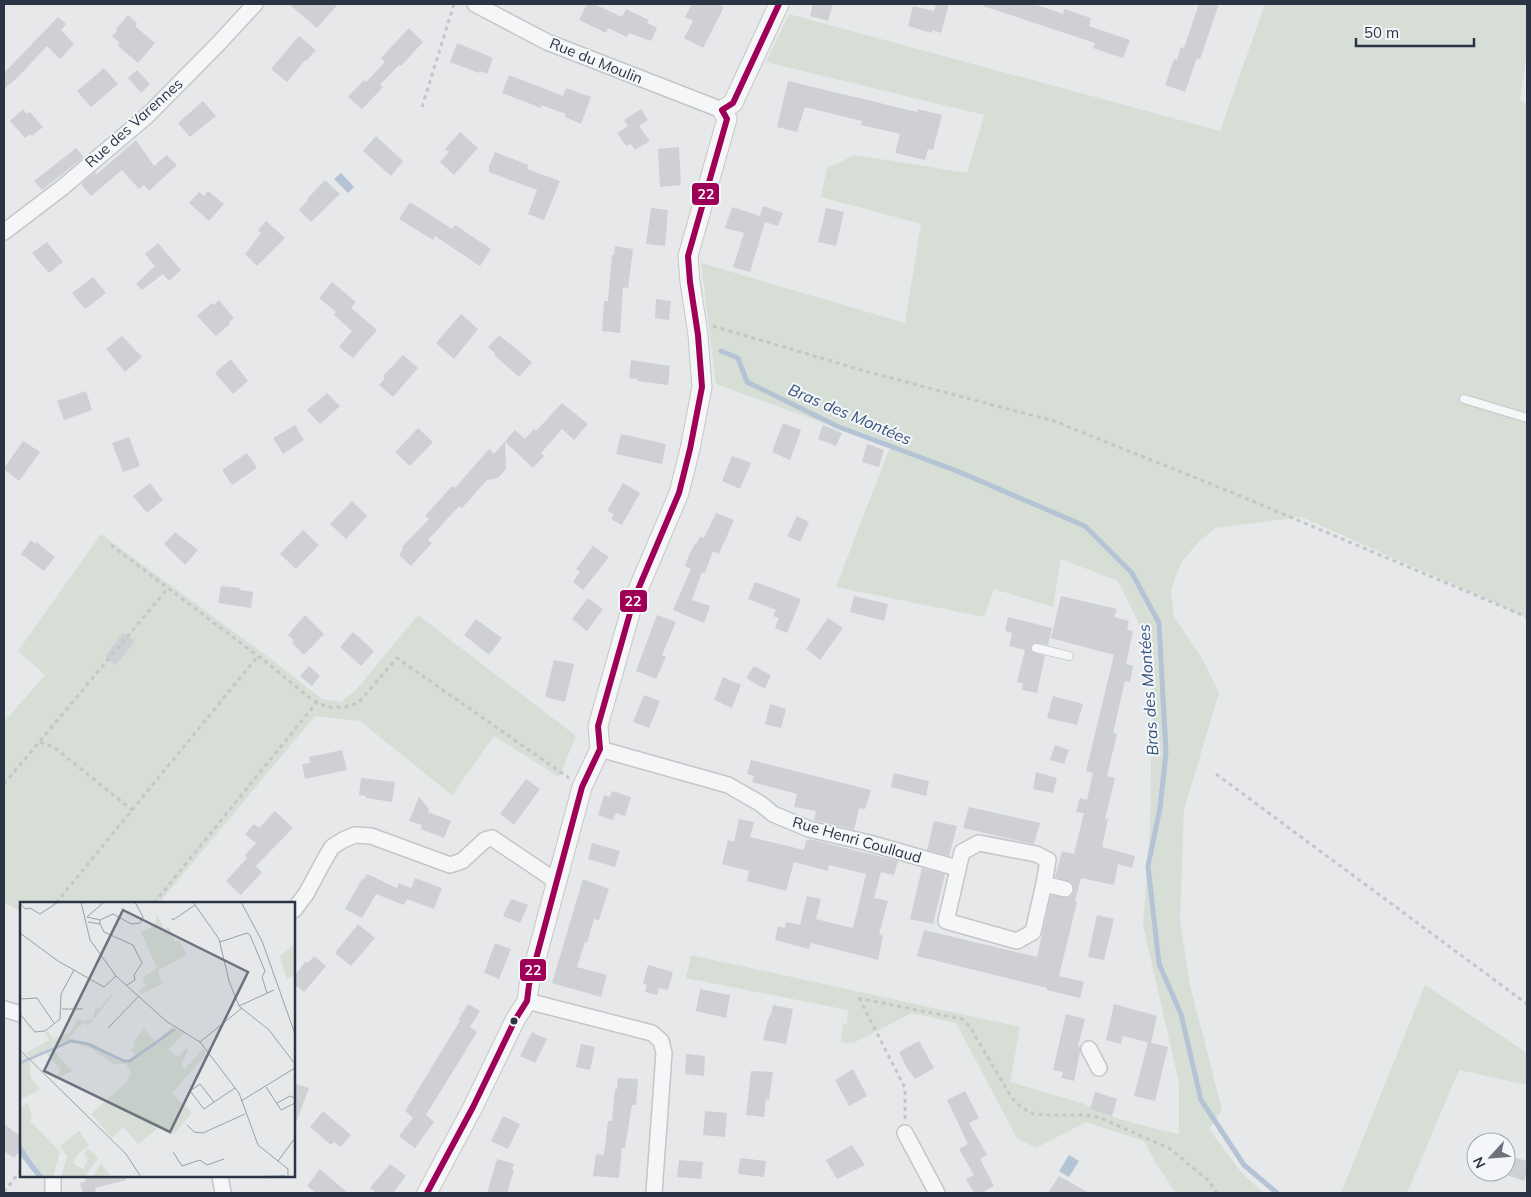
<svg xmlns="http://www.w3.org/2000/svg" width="1531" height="1197" viewBox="0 0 1531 1197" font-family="Mulish,sans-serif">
	<rect width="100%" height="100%" fill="#e6e8ea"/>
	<path fill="#d6ded6" d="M1265,4H1527V51L1520,100L1527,104V617L1301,517L1216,528L1200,540L1181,563L1171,590L1174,617L1202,658L1219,693L1184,810L1180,921L1190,985L1222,1110L1209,1129L1241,1172L1263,1193H1176L1155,1162L1144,1141L1086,1122L1036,1148L1017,1138L956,1023L912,1013L853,1043L841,1042L843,1023L847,1025L848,1010L686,978L691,955L1020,1027L1010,1082L1085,1104C1097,1115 1162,1131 1179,1134V1083L1143,925L1150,830L1153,652L1118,581L1061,559L1053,607L994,589L984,617L836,587L890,447L716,384L701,263L905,323L921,224L821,197L827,168L855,155L967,173L984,115L766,62L789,14L1220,131Z
		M101,534L275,662L322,699L341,702L356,690L418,615L576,736L559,777L494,736L452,795L360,721L315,716L159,903H21V912L4,902V722L45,675L18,651Z
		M1425,985L1527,1053V1085L1459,1070L1407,1193H1341Z"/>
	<path fill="#b4c4d5" d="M341,173L354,187L348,193L334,179Z
		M1069,1155L1079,1161L1069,1177L1059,1171Z"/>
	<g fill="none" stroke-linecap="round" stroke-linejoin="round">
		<path stroke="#b4c4d5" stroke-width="5" d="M721,351L738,358L747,382L839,427L957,471L1085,526L1132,573L1159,623L1166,753L1160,808L1148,866L1159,964L1181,1014L1201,1100L1244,1165L1277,1193"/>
	</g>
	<path fill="#ced0d3" d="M289,4H338L317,28Z
		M587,4H594L622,17L626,9L649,20L647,23L657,28L651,41L629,33L627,37L608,28L606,33L579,20Z
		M692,4H718L724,7L703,48L684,38L693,21L685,17Z
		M813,4H833L828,21L810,16Z
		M936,4H949L941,33L932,30V33L908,26L913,6L934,11Z
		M983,4H1034L1063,14L1064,9L1091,18L1089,26L1130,40L1123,58L1093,48L1095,43L983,6Z
		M1199,4H1219L1200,59L1197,58L1185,92L1165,85L1174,59L1177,60L1181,47L1184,48Z
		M128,15L137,23L135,26L155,43L138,63L117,45L120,43L112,36L117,31L116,29Z
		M58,17L66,24L61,30L74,44L60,59L47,46L18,77L4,89V73Z
		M409,28L423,42L401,66L399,65L380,85L383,87L362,109L348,97L364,80L366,82L385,62L381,58Z
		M299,36L316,50L306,61L305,60L287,82L271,69Z
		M457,43L493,58L487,74L480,71L479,73L450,62Z
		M104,68L118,84L91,107L77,91Z
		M137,70L150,84L141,93L128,78Z
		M509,75L563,96L566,88L591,97L581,124L565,117L566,114L541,105V108L502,93Z
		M788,81L917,112L918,109L942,115L933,150L928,149L925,160L895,153L900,134L861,125L862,121L805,107L797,132L777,127Z
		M203,101L216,116L190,137L178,123Z
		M23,109L27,114L30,112L43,127L32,136L30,134L25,138L10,121Z
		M641,109L648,120L639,126L650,141L635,150L631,144L626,146L617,133L628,126L624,120Z
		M460,132L478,148L454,175L440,162L449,152L445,149Z
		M376,136L403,161L391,176L363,151Z
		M136,140L154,166L167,155L177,165L149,191L144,185L139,189L122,170L91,196L81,184L95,172L97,174Z
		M679,147L681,185L660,187L658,149Z
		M76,148L84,157L42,190L34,181Z
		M495,152L528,165L527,169L560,181L544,220L528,214L537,190L489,172V166Z
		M325,180L340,194L311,222L299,210L308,200L307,199Z
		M208,191L224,204L209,221L189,203L199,192L204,196Z
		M410,202L452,229L455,225L491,249L480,266L435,236L433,240L399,219Z
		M763,206L783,213L778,226L765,222L750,272L733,267L744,233L725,228L732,207L760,216Z
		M651,208L668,210L665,246L646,244Z
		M826,208L844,212L836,246L818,242Z
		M266,221L285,238L257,266L245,254L261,233L258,230Z
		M47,242L63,262L49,273L32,253Z
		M158,243L181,270L169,281L163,274L142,290L136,284L155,266L145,254Z
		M615,246L633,249L628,288L623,287L620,333L602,331L604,301H608L612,255H614Z
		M93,277L106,293L85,309L72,293Z
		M332,282L356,302L351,308L377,330L353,358L339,347L352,331L334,315L336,312L319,298Z
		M656,299L671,301L669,320L655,318Z
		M219,300L234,318L229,322L230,324L216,336L197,316L212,303L214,305Z
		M461,314L478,329L454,359L436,343Z
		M499,335L532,362L519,377L494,355L495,353L488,347Z
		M122,336L142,357L125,372L106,349Z
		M403,355L418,368L393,397L379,385L385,378L383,376Z
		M231,359L248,381L233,394L215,373Z
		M631,360L670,366L668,385L638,381L637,379L629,378Z
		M86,391L92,410L64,420L57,401Z
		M327,393L340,406L320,424L307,410Z
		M562,403L588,424L574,440L562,429L541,453L544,456L533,468L505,442L506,469L498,478L487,480L462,508L459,506L428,540L432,543L411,566L399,555L403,549L402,547L429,519L425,516L452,486L455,488L489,449L494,454L515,430L525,439L534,429L536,431Z
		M783,423L801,430L790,460L772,452Z
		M295,425L304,440L283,454L273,438Z
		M823,425L842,433L836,446L818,439Z
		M418,428L433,442L410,466L395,452Z
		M621,434L666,444L662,464L616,454Z
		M129,437L140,466L123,472L112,443Z
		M23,441L40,452L19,481L4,469V468Z
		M867,444L884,450L879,467L862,462Z
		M247,453L257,468L232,485L222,470Z
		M732,456L751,463L740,489L722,481Z
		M150,483L163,500L147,513L133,496Z
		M623,483L640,493L622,525L611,519L614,514L607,511Z
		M352,501L367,516L346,539L330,524Z
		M716,513L734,520L719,554L713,551L705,573L702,572L692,600L710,606L704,623L673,610L691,569L685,566L689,555L695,544H696L700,537L704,538Z
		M797,516L809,522L800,542L787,536Z
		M303,530L319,545L296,569L280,554Z
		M175,532L198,550L185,565L164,544Z
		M31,540L35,544L36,542L55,557L44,571L21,554Z
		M593,546L609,557L583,590L573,582L580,572L576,569Z
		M755,582L801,599L787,633L775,628L779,618L773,616L776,610L748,599Z
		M221,586L240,588V590L253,592L251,608L218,603Z
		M854,596L888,604L884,621L850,612Z
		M1061,596L1117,609L1114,617L1129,621L1127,630L1133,631L1126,664L1133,666L1130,682L1125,681L1113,733L1117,734L1107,776L1115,778L1105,819H1108L1102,847L1135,856L1132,868L1118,864L1114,885L1081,878L1075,901L1077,902L1059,976L1084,982L1080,998L1047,990V988L917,956L924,930L1037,957L1051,895L1067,898L1071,896L1074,892V886L1071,882L1055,877L1062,851L1074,854L1084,813L1076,812L1080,798L1087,800L1093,773L1086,771L1114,655L1051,638Z
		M588,598L603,609L587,631L572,619Z
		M305,615L324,634L304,655L292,643L294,641L288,635Z
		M657,615L676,622L662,655L666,657L656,679L636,671Z
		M1008,617L1052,628L1048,645L1035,643L1030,647L1033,652L1045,656L1037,693L1022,690L1023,683L1017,682L1025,650L1009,646L1012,633L1005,631Z
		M828,618L843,628L820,660L806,649Z
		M476,619L502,638L489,655L464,635Z
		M353,632L374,651L361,666L340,647Z
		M123,633L135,641L116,665L105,657Z
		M554,660L574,664L565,702L545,697Z
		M309,666L320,676L312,686L300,676Z
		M754,666L771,675L765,689L746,678Z
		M723,677L741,685L732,708L714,700Z
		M644,695L660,701L649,728L633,722Z
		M1053,696L1083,704L1077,725L1047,718Z
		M770,704L786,709L781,728L765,724Z
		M1055,745L1069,750L1064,764L1050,760Z
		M342,750L347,770L305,779L302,764L310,763L309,757Z
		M751,760L871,790L865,809L859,808L854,830L814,820L816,811L794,807L797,794L752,782L754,776L747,774Z
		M1036,772L1057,778L1053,793L1033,789Z
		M894,773L929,781L926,796L891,787Z
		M361,778L395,782L392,802L366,798V796L359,795Z
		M526,779L540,789L514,825L500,814Z
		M612,791L631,797L625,816L616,813L613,820L598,815L604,795L610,797Z
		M419,797L429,809L428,812L451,821L444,838L421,829L422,825L409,821Z
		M969,807L1040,823L1034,844L963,828Z
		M275,811L293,828L256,866L252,863L262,872L241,895L226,881L247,858L245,855L256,843L245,834L254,824L259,828Z
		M739,819L754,822L750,837L804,850L806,840L808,841L809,839L898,861L894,875L881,872L874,898L888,901L879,934L883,936L878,960L811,943L809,949L775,940L778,926L785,928L786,922L800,925L807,896L821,899L816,919L853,928L866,874L829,865L828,871L794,862L786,891L747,881L749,871L722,864L728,840L734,842Z
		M934,821L957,826L949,856L927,850Z
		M592,843L620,851L615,867L588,859Z
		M922,868L945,874L933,924L910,919Z
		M367,874L397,888L399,883L411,888L415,878L442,888L434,909L407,899L404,905L376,894L362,918L345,909L362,879H364Z
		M583,879L609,889L599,920L594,919L587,943L585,942L577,967L607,975L601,997L552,983Z
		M511,899L528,905L520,923L503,916Z
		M1097,915L1114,919L1104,960L1088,957Z
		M358,924L375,938L351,966L335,953Z
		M495,943L511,949L499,979L484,973Z
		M314,956L326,966L304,992L294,984V976L306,961L308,963Z
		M648,965L673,972L668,990L659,988L657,995L645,992L647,985L643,984Z
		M700,989L730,995L726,1018L696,1011Z
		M468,1004L480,1011L470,1027L477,1032L426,1115L434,1122L415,1148L399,1136L413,1118L405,1111L460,1021L458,1020Z
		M1114,1004L1157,1016L1151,1043L1123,1036L1121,1044L1106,1040Z
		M773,1005L793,1009L786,1044L763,1040L767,1023L770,1015H771Z
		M1066,1014L1085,1019L1078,1046L1080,1047V1052L1074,1081L1061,1078L1063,1072L1053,1070Z
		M532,1032L547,1039L535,1063L520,1056Z
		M919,1041L934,1068L915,1079L910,1071L909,1072L899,1052Z
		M1148,1042L1168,1047L1155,1101L1134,1096Z
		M581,1044L595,1047L590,1070L576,1067Z
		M686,1054L705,1056L704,1076L685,1074Z
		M853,1069L867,1096L849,1106L835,1080Z
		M751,1071L773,1072L769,1100L766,1099L764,1117L746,1115Z
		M618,1078L638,1079L636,1105H632L625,1148H622L619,1178L593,1176L596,1154L604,1155L608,1121H612L615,1089H617Z
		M294,1083L309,1088L295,1125L294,1124Z
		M965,1091L979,1118L969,1123L987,1155L980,1159L994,1186L981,1193H974L966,1179L974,1175L959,1149L968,1144L947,1100Z
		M1095,1092L1117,1099L1112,1116L1090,1109Z
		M323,1111L351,1135L340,1147L334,1142L331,1145L310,1127Z
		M705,1111L727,1113L725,1137L703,1135Z
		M503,1116L520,1124L508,1149L491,1141Z
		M4,1124L21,1137V1149L14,1158L4,1151Z
		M852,1145L865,1165L837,1179L826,1160Z
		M1510,1156L1527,1161V1172L1524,1181L1504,1174L1506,1172Z
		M740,1158L766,1161L764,1177L738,1174Z
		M497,1159L514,1164L512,1169L514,1170L507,1193H487Z
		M679,1160L703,1162L701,1179L677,1177Z
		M390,1164L406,1176L393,1193H377L370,1188Z
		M320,1169L348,1193H316L307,1186Z
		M84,1176H126V1180L95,1188L96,1193H83L80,1183L86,1181Z
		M1059,1176L1089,1193H1048Z"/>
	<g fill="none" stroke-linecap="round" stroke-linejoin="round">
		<defs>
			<path id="service" d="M1464,399L1527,418
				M1036,648L1069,656"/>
			<path id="minor" d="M475,4L547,42L722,110
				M4,232L63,187L147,116L218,44L255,4
				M600,749L728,785L761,804L773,814L809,829L869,843L957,868
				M979,843L1036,854L1048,860L1044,884L1033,932L1017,941L946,921L962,852Z
				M1044,884L1065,889
				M294,910L306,894L326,857L332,847L343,840L355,835L371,836L450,865L462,861L485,840L492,838L556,881
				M527,1001L652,1033L661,1041L664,1053L654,1193
				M4,1009L21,1014
				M1089,1049L1099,1068
				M905,1133L937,1193
				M220,1176L223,1193
				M53,1193V1176"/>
			<path id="tertiary" d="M427,1193L473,1107L515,1020L527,1001L529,985L582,787L600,749L598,726L634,599L679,493L690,449L702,387L698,335L690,282L688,256L727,119L722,110L733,103L779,4"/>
		</defs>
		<use href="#service" stroke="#c4c6c8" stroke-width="10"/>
		<use href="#minor" stroke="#c4c6c8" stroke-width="18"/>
		<use href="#tertiary" stroke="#c4c6c8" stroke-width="21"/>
		<path stroke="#c5c6ca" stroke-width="3" stroke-dasharray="4 4" stroke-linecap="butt" d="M422,107L454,4
			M713,326L868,372L1054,421L1231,492L1527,617
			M111,545L271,666L311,699L327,707H345L358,703L397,658L569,778
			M40,742L55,748L132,810
			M1216,774L1527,1004
			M4,784L168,588
			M56,903L258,656
			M154,903L317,702
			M858,998L962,1019L970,1027L1012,1098L1022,1108L1034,1114L1044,1115H1082L1098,1117L1169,1148L1209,1181L1217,1193
			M859,998L905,1088V1121
			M4,1192L21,1170"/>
		<use href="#service" stroke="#f5f6f7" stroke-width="8"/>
		<use href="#minor" stroke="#f5f6f7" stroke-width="15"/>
		<use href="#tertiary" stroke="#f5f6f7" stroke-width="19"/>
		<defs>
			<path id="bus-1" d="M427,1193L473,1107L515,1020L527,1001L529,985L582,787L600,749L598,726L634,599L679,493L690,449L702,387L698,335L690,282L688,256L727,119L722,110L733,103L779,4"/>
		</defs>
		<use href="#bus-1" stroke="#f4f6f9" stroke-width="10"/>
		<use href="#bus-1" stroke="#9f0057" stroke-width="6"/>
	</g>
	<circle fill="#2b3445" stroke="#f4f6f9" stroke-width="2" cx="514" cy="1021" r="4.5"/>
	<g text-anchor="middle" stroke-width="4" stroke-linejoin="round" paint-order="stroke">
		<g font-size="15" fill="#2b3445" stroke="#f4f6f9">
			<text transform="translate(596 61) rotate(22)" y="5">Rue du Moulin</text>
			<text transform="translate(134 123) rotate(-42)" y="5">Rue des Varennes</text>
			<text transform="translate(857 840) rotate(16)" y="5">Rue Henri Coullaud</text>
		</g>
		<g font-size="16" font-style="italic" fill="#34527a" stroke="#f4f6f9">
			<text transform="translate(850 414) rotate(23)" y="6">Bras des Montées</text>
			<text transform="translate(1148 690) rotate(-94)" y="6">Bras des Montées</text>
		</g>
	</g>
	<g transform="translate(20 902)">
		<rect width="275" height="275" fill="#e6e8ea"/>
		<path d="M137,13L144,26L149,25L155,40L159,38L167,53L138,68L142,82L122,92L118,89L126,84L122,76L137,66L121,30L134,24ZM275,42V73L267,77L260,54ZM91,92L93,93L68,124L63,120L49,136L73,142L101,157H110L115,152L111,149L115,144L113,141L124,127L136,140L151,125L165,130L148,148L158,155L166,146L168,148L161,162L165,167L183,147L186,152L152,191L172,211L153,233L140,224L118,242L103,225L92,236L71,212L107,180L111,170L106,162H93L71,146L48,139L35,143L14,157L6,151L29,138L25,131L28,129L33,137L50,131L57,118H72L76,105L79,107ZM32,147L52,169L34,179L41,168L26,151ZM0,150L9,158L11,176L20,187L0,198ZM7,201L12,213L10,219L40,250L33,275H24L0,241V207ZM59,229L69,243L58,252L53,261L63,267L68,257L64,251L68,247L78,256L65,275H41L47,254L40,244ZM81,261L90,273L73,275Z" fill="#d6ded6"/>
		<path d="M0,241L11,258L24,275H17L0,253Z" fill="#b4c4d5"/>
		<path fill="none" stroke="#b4c4d5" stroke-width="2.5" d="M0,161L51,139L68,142L104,159H110L155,127M244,275L265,274"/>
		<path fill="none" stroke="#9ba0a8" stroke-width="1" d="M61,0L70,38L96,74L146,119L180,140L219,191L238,243L268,267V275M173,0L199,37L209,79L219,104L249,128L275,162M221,0L242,39L275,132M0,1L5,7L10,6L20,12L38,0M67,15L80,18V22L68,20M67,15L84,0M152,16L153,18L175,3M80,18L93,12L111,22L120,21L123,15L115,0M80,22L84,30L113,43L122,61L114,73L115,78L107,83M0,31L38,59L84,85L96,74M200,40L227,31L230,33L245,69L242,75L247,91M0,97L17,96L34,121M219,104L254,88M42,107H63M0,112L15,130L25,129L40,117L41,92L54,68M88,126L119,94M180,140L222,106M0,148L106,252L121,275M246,185L261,208L275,201M221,199L275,166M194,200L184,207L170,189L180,182L194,200L215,186M257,201L270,194L275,196M167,223L174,230L183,231L225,212M153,250L162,264L180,258L187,263L204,257M258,259L275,236"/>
		<path fill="#6c737f" fill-opacity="0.15" stroke="#6c737f" stroke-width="2.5" d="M103,8L228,70L150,230L24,169Z"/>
		<rect width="275" height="275" fill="none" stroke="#2b3445" stroke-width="2.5"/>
	</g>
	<g stroke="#f4f6f9" stroke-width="2">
		<rect x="691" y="182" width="29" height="24" rx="5" fill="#9f0057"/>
		<rect x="619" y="589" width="29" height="24" rx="5" fill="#9f0057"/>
		<rect x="519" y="958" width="28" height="24" rx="5" fill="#9f0057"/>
	</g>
	<g font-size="14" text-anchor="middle" font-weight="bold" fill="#fff">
		<text x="706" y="199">22</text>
		<text x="633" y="606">22</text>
		<text x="533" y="975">22</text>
	</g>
	<rect width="1531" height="1197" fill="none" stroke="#2b3445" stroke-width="10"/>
	<g transform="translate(1491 1157) rotate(244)"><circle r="24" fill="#f4f6f9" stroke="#a4a8b1"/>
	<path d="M0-4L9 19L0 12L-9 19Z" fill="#6c737f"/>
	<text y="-8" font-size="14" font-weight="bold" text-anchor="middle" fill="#2b3445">N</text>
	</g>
	<path d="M1356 38v8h118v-8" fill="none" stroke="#2b3445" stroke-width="2.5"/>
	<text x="1364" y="38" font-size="15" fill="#2b3445" stroke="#f4f6f9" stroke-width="4" paint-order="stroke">50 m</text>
</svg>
